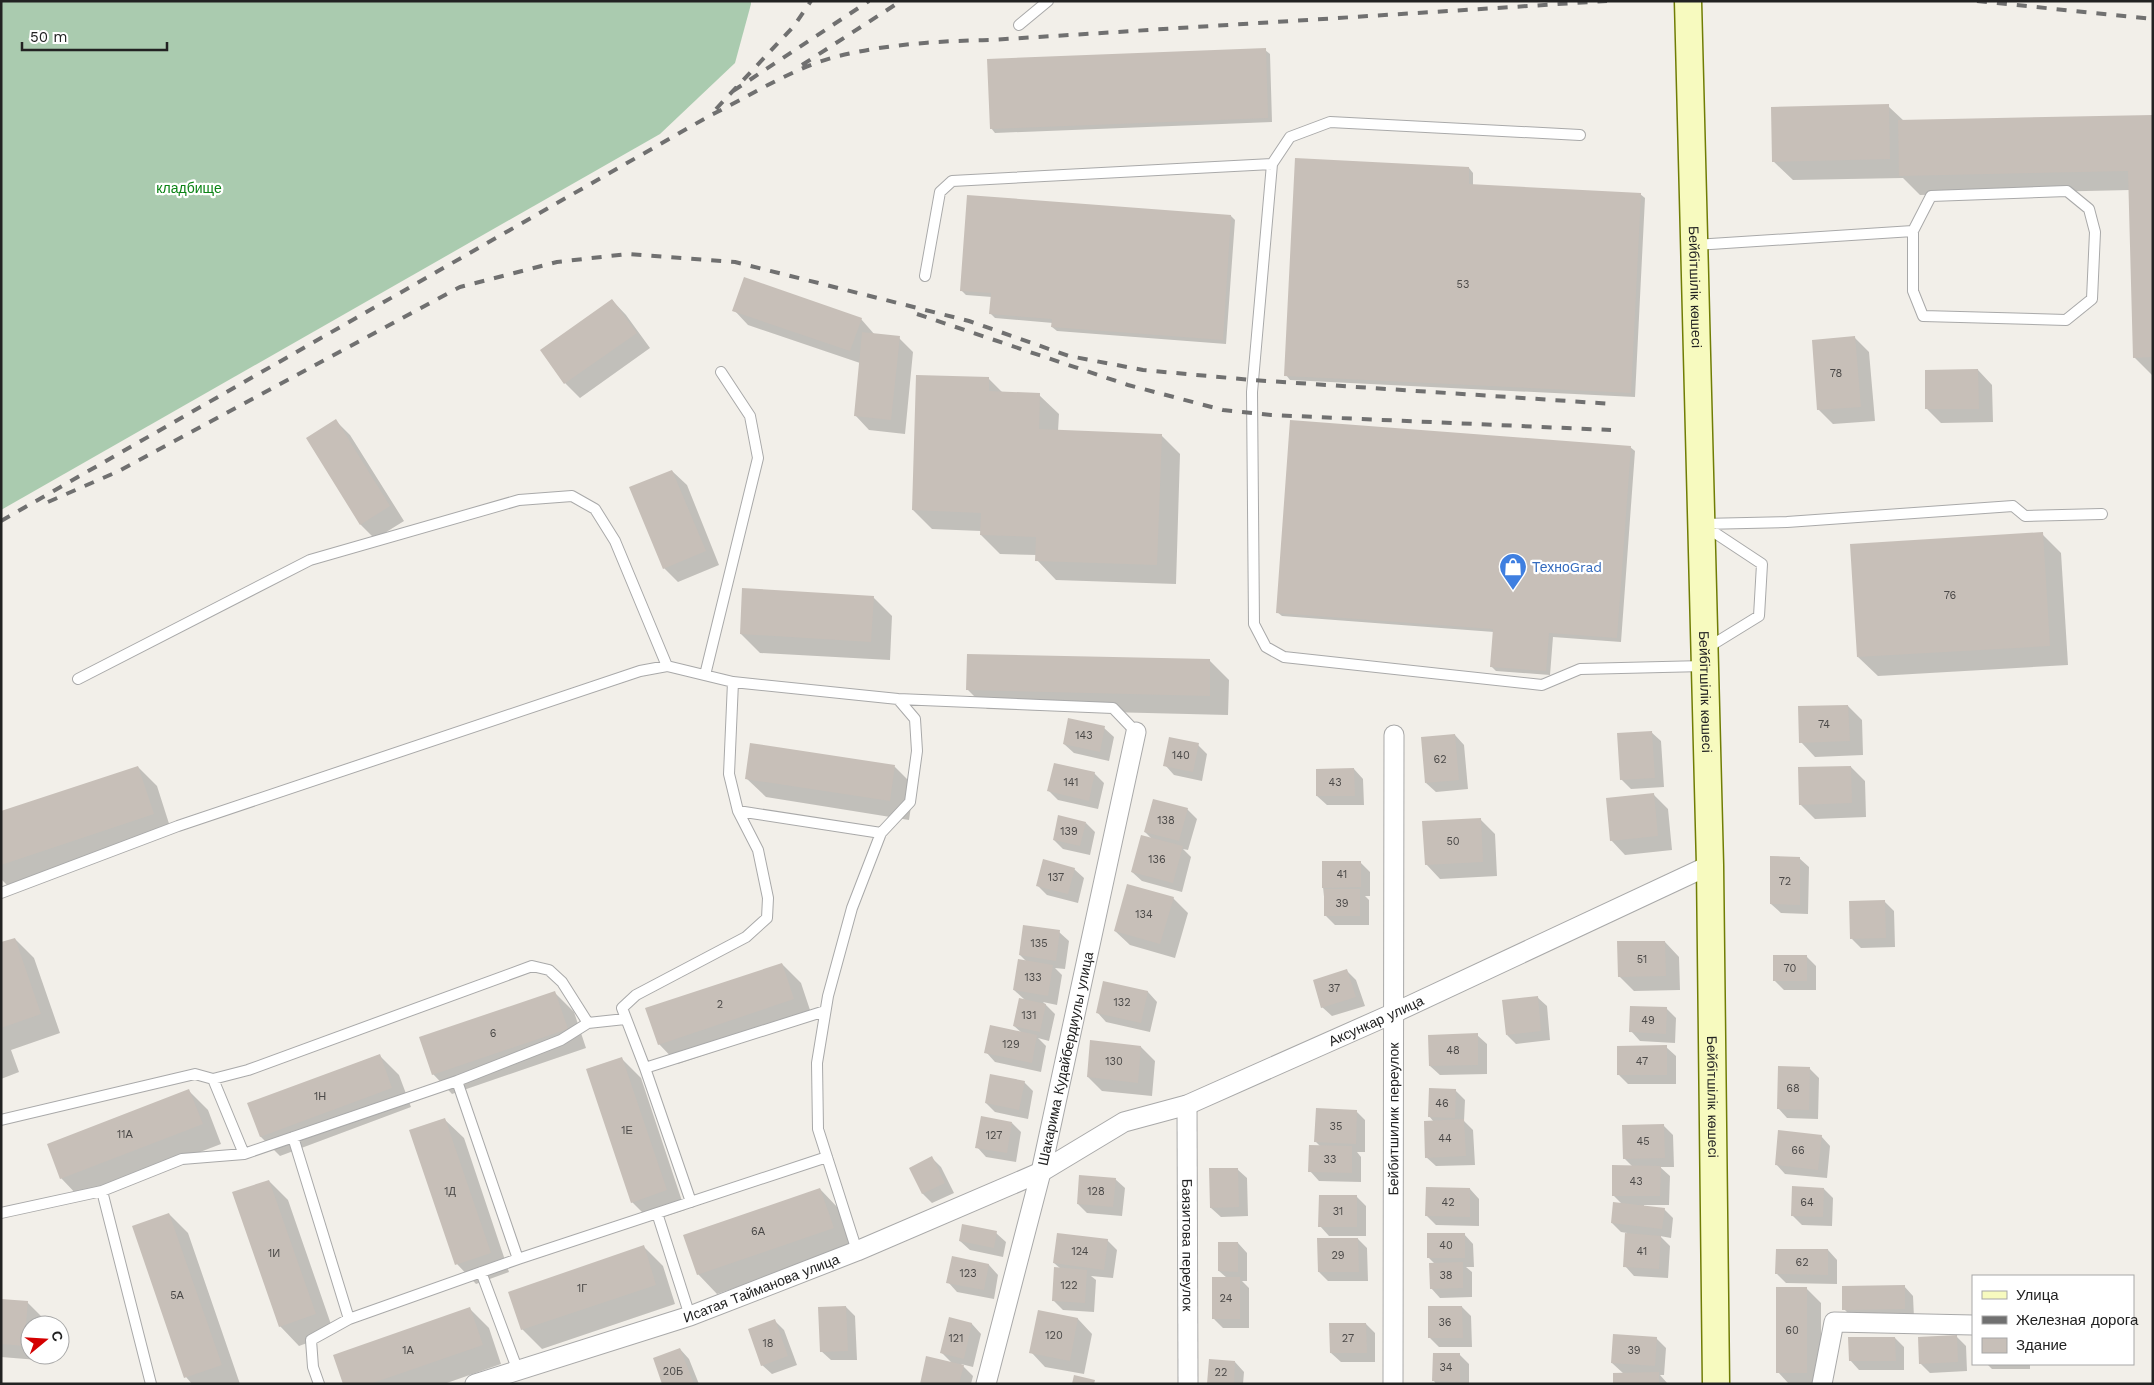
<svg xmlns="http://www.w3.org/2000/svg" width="2154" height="1385" viewBox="0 0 2154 1385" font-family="'Work Sans',sans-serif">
	<rect width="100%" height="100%" fill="#f2efe9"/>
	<path fill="#aacbaf" d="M1,1H751V4L735,63L660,134L1,510Z"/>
	<path fill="#0003" d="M1265,50L1270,54L1272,122L995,133L991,128Z
		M1888,106L1904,121L2153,116V376L2134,357L2130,190L1920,195L1903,178L1793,180L1773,161Z
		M1469,168L1473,173V185L1640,194L1645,198L1635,397L1290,380L1286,375Z
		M1231,216L1235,220L1226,344L1057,331L1052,327L1053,323L995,318L991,314L992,297L966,295L961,290Z
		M612,300L626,315L650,348L580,398L565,383L542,350Z
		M734,310L861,319L875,335L899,338L913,352L905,434L869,430L855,415L860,363L748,325Z
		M1855,338L1869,352L1875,421L1833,424L1818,409Z
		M1978,370L1992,385L1993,422L1941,423L1927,409Z
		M989,379L1003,393L1039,395L1059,414L1058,431L1161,435L1180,454L1176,584L1056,580L1037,560V555L1000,554L981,535V531L932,529L913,510Z
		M336,421L350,435L404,521L375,539L361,525Z
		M1630,447L1635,451L1621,642L1553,637L1550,675L1496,671L1491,666L1494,632L1282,616L1277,612Z
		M672,471L687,485L719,565L678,582L664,568Z
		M2042,534L2061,553L2068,665L1878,676L1858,657Z
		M873,597L892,616L890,660L760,653L741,634Z
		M1210,661L1229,680L1228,715L987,709L968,690Z
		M1848,706L1862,720L1863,755L1815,757L1801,742Z
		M1104,728L1114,737L1109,761L1074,753L1064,744Z
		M1651,732L1661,741L1664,787L1631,789L1621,779Z
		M1455,735L1464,745L1468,789L1436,792L1426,783Z
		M751,744L895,767L914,786L909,820L766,797L746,778Z
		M1198,745L1207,754L1202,781L1174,775L1165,765Z
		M138,767L157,786L172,833L9,887L1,879V812Z
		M1851,767L1865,781L1866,817L1815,819L1800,804Z
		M1354,769L1363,779L1364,805H1327L1317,796Z
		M1094,773L1104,783L1098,809L1058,800L1049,791Z
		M1654,795L1668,809L1672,850L1625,855L1611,840Z
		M1187,809L1197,819L1188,850L1183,849L1191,857L1182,892L1142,881L1132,872L1153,840L1145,832Z
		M1480,819L1495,834L1497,876L1440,879L1426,864Z
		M1086,823L1095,832L1090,855L1063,849L1054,840Z
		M1799,858L1809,867L1808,914L1781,913L1771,904Z
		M1360,862L1370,872V896H1365L1369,900V925H1335L1326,916L1323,887Z
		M1074,869L1084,878L1078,903L1047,895L1038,886Z
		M1173,898L1188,913L1175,958L1130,945L1115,931Z
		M1884,901L1894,911L1895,947L1861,948L1852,939Z
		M1059,932L1069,941L1065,969L1055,968L1062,975L1057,1005L1043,1002L1055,1014L1049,1041L1038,1038L1046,1046L1041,1072L995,1062L986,1052L1022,1033L1014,1026L1025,1000L1014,990L1026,961L1020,955Z
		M15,939L34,958L60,1033L11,1050L19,1072L1,1079V944Z
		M1665,942L1679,957L1680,990L1634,991L1619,976Z
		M1807,957L1816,966V990H1784L1774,980Z
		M782,964L801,983L813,1019L678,1064L659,1044Z
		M1347,971L1356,980L1365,1006L1332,1016L1322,1007Z
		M1104,982L1148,992L1157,1002L1150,1032L1106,1022L1097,1012Z
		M555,993L574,1012L586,1048L452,1094L433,1074Z
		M1537,997L1547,1006L1550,1040L1516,1044L1507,1035Z
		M1666,1008L1676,1018L1675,1043L1640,1041L1631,1031Z
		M1477,1035L1487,1044V1074L1440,1075L1430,1066Z
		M1141,1047L1155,1061L1152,1096L1102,1091L1088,1077Z
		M1666,1047L1676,1056V1084H1628L1619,1075Z
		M379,1055L399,1075L411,1107L280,1156L261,1137L249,1104Z
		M622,1059L641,1078L685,1210L651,1221L632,1202Z
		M1810,1069L1819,1078L1818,1119L1787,1118L1778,1108Z
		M1024,1082L1033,1091L1028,1119L995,1112L986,1103Z
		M1455,1090L1465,1100L1464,1121L1473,1130L1475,1165L1436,1166L1426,1157L1434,1122L1429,1116Z
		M189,1091L208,1110L221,1144L80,1198L61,1178Z
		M1356,1111L1365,1120V1152H1357L1361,1157V1182L1319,1181L1310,1171L1320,1146L1316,1142Z
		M444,1119L464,1138L509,1272L476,1284L457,1264Z
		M1012,1123L1021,1132L1016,1162L986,1157L977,1147Z
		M1663,1125L1673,1135L1674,1167H1660L1670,1176L1669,1205H1644V1207L1664,1209L1673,1218L1671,1238L1660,1236L1670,1246L1668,1278L1634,1276L1625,1266L1627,1233L1621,1232L1612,1223L1622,1204L1613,1195L1633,1167L1624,1158Z
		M1821,1136L1830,1146L1827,1178L1785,1174L1776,1164Z
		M932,1158L941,1167L954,1193L932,1203L923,1194L910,1168Z
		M1237,1169L1247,1178L1248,1216L1221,1217L1211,1208Z
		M1115,1179L1125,1188L1122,1216L1087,1213L1078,1204Z
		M269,1181L288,1200L334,1333L299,1346L280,1326Z
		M820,1189L839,1209L852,1247L717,1294L698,1274Z
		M1470,1189L1479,1199V1226L1436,1225L1426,1215Z
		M1824,1189L1833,1198L1832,1226L1802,1225L1792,1215Z
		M1357,1197L1366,1206V1236H1329L1320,1226Z
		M169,1214L188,1233L240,1384H192L186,1377Z
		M996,1233L1006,1242L1003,1257L970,1250L960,1241Z
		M1464,1234L1473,1244L1474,1267H1466L1472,1272V1297L1440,1298L1431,1288L1435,1264L1428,1257Z
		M1358,1239L1367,1248L1368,1281H1328L1319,1272Z
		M1107,1240L1117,1250L1113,1278L1091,1276L1096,1280L1094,1312L1063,1310L1053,1300L1061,1269L1054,1263Z
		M1238,1243L1247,1253V1281H1242L1249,1288V1328H1223L1214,1319L1227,1278L1219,1271Z
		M644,1247L663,1266L675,1304L542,1349L522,1329Z
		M1828,1250L1837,1260V1284L1786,1283L1777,1274Z
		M953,1258L989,1265L998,1275L994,1299L957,1292L948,1282Z
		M1904,1286L1913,1296L1914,1318H1853L1844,1309Z
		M1806,1288L1821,1303V1384H1789L1778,1372Z
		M1,1300L27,1302L42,1317L41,1325H30V1355H39L38,1360L1,1357Z
		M846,1307L855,1316L857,1360H831L821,1351Z
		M1462,1307L1471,1316L1472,1347H1439L1430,1338Z
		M470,1309L489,1328L501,1364L444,1384H344Z
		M1039,1312L1078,1319L1092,1334L1084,1374L1045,1367L1031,1352Z
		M949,1319L972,1324L981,1334L973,1367L961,1364L973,1376L971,1384H921L953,1364L941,1352Z
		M775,1321L784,1330L797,1365L772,1374L762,1365Z
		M1366,1324L1375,1333V1362H1341L1331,1353Z
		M1956,1336L1966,1346L1967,1371L1930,1373L1920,1363Z
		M1656,1338L1666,1348L1664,1375H1660L1668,1384H1614L1624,1374L1612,1363Z
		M1895,1338L1904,1347V1370H1859L1850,1360Z
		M680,1349L689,1359L699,1384H663Z
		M1459,1354L1469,1364V1384H1436L1434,1381Z
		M1235,1362L1244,1372L1243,1384H1209Z
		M1987,1364H2030V1369H1992Z"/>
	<path fill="#c7bfb8" d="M1266,48L1268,118L990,129L987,59Z
		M1889,104L1890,159L1772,162L1771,107Z
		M2153,115V357L2133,358L2128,171L1899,176L1898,120Z
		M1295,158L1469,167V184L1641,193L1631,393L1284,376Z
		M967,195L1231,215L1223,340L1051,327L1052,319L989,314L991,293L960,291Z
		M744,277L862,318L850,351L732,311Z
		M612,299L637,333L564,384L540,350Z
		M862,332L900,336L891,420L854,416Z
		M1855,336L1861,407L1817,410L1812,340Z
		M1978,369L1979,409H1925V370Z
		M916,375L989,377V391L1040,393L1039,429L1162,434L1157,565L1035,561L1036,537L980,535L981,513L912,510Z
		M336,419L390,506L360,525L306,438Z
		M1290,420L1631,446L1617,638L1549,633L1546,671L1490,667L1493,629L1276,613Z
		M672,470L706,551L663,569L629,487Z
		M2043,532L2050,646L1857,657L1850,544Z
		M742,588L874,596L871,642L740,634Z
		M967,654L1210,659V696L966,690Z
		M1848,705L1850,741L1799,743L1798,706Z
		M1068,718L1105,726L1100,752L1063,744Z
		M1652,731L1655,778L1620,780L1617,733Z
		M1455,734L1459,780L1425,783L1421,737Z
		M1169,737L1199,743L1193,772L1163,766Z
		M750,743L895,765L890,801L745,779Z
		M1054,763L1095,772L1089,801L1047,791Z
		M138,766L154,814L1,865V811Z
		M1851,766L1852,803L1799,805L1798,767Z
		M1354,768L1355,796H1316V769Z
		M1654,793L1658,836L1610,841L1606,798Z
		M1153,799L1188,808L1179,841L1144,832Z
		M1058,815L1086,822L1080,846L1053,840Z
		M1481,818L1483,862L1425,865L1422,821Z
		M1141,835L1183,846L1173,883L1131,872Z
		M1770,856L1800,857V905L1770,904Z
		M1043,859L1075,868L1068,894L1036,886Z
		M1322,861H1361V887L1322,888Z
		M1127,884L1174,897L1160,944L1114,931Z
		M1324,889H1360V916H1324Z
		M1885,900L1886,938L1850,939L1849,901Z
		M1023,925L1060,930L1056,961L1019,955Z
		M15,938L41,1014L1,1028V942Z
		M1617,941H1665L1666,976L1618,977Z
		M1773,955H1807V981H1773Z
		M1018,959L1053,965L1048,996L1013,990Z
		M782,963L794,999L658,1045L645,1008Z
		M1347,969L1356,997L1321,1008L1313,980Z
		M1103,981L1148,991L1141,1023L1096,1013Z
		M555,991L568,1029L432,1075L419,1037Z
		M1538,996L1541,1031L1506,1035L1502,1000Z
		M1019,998L1046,1004L1040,1032L1013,1026Z
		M1630,1006L1667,1007L1666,1034L1629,1032Z
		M990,1025L1037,1035L1032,1063L984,1053Z
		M1478,1033V1065L1429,1066L1428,1035Z
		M1090,1040L1141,1046L1138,1083L1087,1077Z
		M1667,1045V1075H1617V1046Z
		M380,1054L392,1088L260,1137L247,1103Z
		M622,1057L667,1190L631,1203L586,1069Z
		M1778,1066L1810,1067L1809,1110L1777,1109Z
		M990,1074L1025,1081L1019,1110L985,1103Z
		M1429,1088L1456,1089L1455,1118L1428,1117Z
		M189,1089L203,1124L60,1179L47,1144Z
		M1316,1108L1357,1110L1356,1144L1314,1142Z
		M981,1116L1012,1122L1007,1153L975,1148Z
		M445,1118L491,1253L455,1265L409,1130Z
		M1464,1119L1466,1156L1425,1158L1424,1121Z
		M1664,1124L1665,1158L1623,1159L1622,1125Z
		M1778,1130L1822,1135L1818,1170L1775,1165Z
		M1309,1145L1352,1146V1173L1308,1172Z
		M932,1156L945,1183L922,1194L909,1168Z
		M1612,1165L1661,1166L1660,1196H1612Z
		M1209,1168H1238L1239,1207L1210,1208Z
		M1079,1175L1116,1178L1113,1207L1077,1204Z
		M269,1180L316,1314L279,1327L232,1192Z
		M1792,1186L1824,1188L1823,1217L1791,1216Z
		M1426,1187L1470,1188V1217L1425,1216Z
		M820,1188L834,1228L697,1275L683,1235Z
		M1319,1195H1357V1227H1318Z
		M1613,1202L1665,1208L1662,1229L1611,1223Z
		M169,1213L222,1365L184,1378L132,1226Z
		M962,1224L997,1231L994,1248L959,1241Z
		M1057,1233L1108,1239L1104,1270L1053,1263Z
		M1427,1233H1465V1258H1427Z
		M1625,1233L1661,1236L1659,1269L1623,1267Z
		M1317,1238H1358L1359,1272H1318Z
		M1218,1242H1238V1272L1218,1271Z
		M644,1245L656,1285L521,1330L508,1292Z
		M1776,1249H1828V1275L1775,1274Z
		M952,1256L989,1264L984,1290L946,1283Z
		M1463,1262V1288L1430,1289L1429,1263Z
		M1054,1267L1087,1270L1085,1303L1052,1301Z
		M1212,1277H1240V1319H1212Z
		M1905,1285V1309L1842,1310V1286Z
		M1776,1287H1807V1373H1776Z
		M1,1299L28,1301L24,1346L1,1344Z
		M846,1306L848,1351L820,1352L818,1307Z
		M1428,1306H1462L1463,1338H1428Z
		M470,1307L483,1345L370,1384H343L333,1355Z
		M1038,1310L1078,1318L1070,1361L1029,1353Z
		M949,1317L972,1323L964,1359L940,1353Z
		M775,1319L788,1356L761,1366L748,1329Z
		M1329,1323H1366L1367,1353H1330Z
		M1613,1334L1657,1337L1655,1366L1611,1363Z
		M1957,1335L1958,1362L1919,1364L1918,1337Z
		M1848,1337H1895L1896,1361H1849Z
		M680,1348L694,1384H662L653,1358Z
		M1433,1353H1460V1382L1432,1381Z
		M926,1356L964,1365L959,1384H920Z
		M1209,1359L1235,1361L1234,1384H1207Z
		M1659,1372V1384H1613V1373Z
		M1074,1375L1095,1380L1094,1384H1072Z"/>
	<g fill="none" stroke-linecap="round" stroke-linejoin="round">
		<defs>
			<path id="lane" d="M1019,25L1048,1
				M1580,135L1330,122L1290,137L1272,164L1252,392L1254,624L1266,647L1284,657L1542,685L1580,669L1704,666
				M1695,245L1913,231L1931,196L2067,191L2089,209L2095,232L2092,299L2066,320L1923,316L1913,291V231
				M925,276L940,192L952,181L1272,164
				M1702,524L1787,522L2013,506L2025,516L2102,514
				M1703,525L1762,564L1759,616L1707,648
				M705,675L758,458L750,416L721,372
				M78,679L310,560L519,500L572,496L595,509L615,541L667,666
				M733,682L729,774L738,811L758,850L768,898L767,918L746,937L636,995L622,1008L645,1068L825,1011
				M738,811L881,833
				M1,893L178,826L640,671L667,666L733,682L898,699L1113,708L1136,732
				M645,1068L691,1202
				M213,1079L244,1154
				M457,1081L518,1259
				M1,1120L195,1074L213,1079L248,1070L532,966L549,970L562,982L588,1023
				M293,1137L349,1319
				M102,1191L151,1384
				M1,1213L102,1191L182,1159L244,1154L457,1081L561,1040L588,1023L625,1019
				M657,1213L690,1316
				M857,1251L818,1129L817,1063L828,996L852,908L881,833L910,802L917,751L915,719L898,699
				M481,1272L518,1371
				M319,1384L313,1367L311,1340L349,1319L518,1259L827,1157"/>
			<g id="street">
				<path id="s1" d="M1187,1105L1188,1384"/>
				<path id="s2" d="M475,1384L690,1316L857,1251L1041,1172L1124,1122L1187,1105L1394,1013L1710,865"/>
				<path id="s3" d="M986,1384L1041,1172L1136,732"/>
				<path id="s4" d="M1393,1384L1394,735"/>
				<path d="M1822,1384L1834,1322L1973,1325"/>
			</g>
			<g id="secondary">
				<path id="s5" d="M1688,1L1710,865L1716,1384"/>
			</g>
		</defs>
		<use href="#lane" stroke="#a9a9a9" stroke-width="12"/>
		<use href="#street" stroke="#a9a9a9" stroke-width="21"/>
		<use href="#secondary" stroke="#707d05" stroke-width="29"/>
		<use href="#lane" stroke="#fff" stroke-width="10"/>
		<use href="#street" stroke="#fff" stroke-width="19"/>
		<use href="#secondary" stroke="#f7fabf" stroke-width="26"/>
		<path stroke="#707070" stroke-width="4" stroke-dasharray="10 10" stroke-linecap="butt" d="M1977,1L2153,19
			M802,65L901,1
			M733,91L869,1
			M716,109L794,26L811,1
			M917,314L1128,385L1223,410L1271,415L1611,430
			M48,502L119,471L460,287L557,262L628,254L735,262L969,321L1069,356L1143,370L1252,380L1613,404
			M1,521L711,115C750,96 793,68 835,57C886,44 938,41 990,40L1607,1"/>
	</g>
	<defs>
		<symbol id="shop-pin" viewBox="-11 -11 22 30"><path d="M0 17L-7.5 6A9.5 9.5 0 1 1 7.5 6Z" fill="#3f7fe0" stroke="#fff"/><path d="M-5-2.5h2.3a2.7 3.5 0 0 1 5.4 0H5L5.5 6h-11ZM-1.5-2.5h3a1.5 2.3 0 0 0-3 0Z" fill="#fff"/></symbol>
	</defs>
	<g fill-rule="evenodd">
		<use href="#shop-pin" x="1497" y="551" width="32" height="43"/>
	</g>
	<g text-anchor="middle" stroke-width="4.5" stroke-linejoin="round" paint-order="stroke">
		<g font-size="11" fill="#4b4948">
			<text x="1463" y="288">53</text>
			<text x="1836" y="377">78</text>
			<text x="1950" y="599">76</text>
			<text x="1824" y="728">74</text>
			<text x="1084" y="739">143</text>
			<text x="1181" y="759">140</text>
			<text x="1440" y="763">62</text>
			<text x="1071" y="786">141</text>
			<text x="1335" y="786">43</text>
			<text x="1166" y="824">138</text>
			<text x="1069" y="835">139</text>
			<text x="1453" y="845">50</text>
			<text x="1157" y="863">136</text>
			<text x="1342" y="878">41</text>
			<text x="1056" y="881">137</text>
			<text x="1785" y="885">72</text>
			<text x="1342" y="907">39</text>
			<text x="1144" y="918">134</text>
			<text x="1039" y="947">135</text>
			<text x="1642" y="963">51</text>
			<text x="1790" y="972">70</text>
			<text x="1033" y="981">133</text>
			<text x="1334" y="992">37</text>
			<text x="1122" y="1006">132</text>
			<text x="720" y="1008">2</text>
			<text x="1029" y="1019">131</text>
			<text x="1648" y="1024">49</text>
			<text x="493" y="1037">6</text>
			<text x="1011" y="1048">129</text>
			<text x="1453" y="1054">48</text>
			<text x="1114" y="1065">130</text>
			<text x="1642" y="1065">47</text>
			<text x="1793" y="1092">68</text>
			<text x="320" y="1100">1Н</text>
			<text x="1442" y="1107">46</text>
			<text x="1336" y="1130">35</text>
			<text x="627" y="1134">1Е</text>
			<text x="125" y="1138">11А</text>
			<text x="994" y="1139">127</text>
			<text x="1445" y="1142">44</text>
			<text x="1643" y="1145">45</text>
			<text x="1798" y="1154">66</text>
			<text x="1330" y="1163">33</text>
			<text x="1636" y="1185">43</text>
			<text x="450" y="1195">1Д</text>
			<text x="1096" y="1195">128</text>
			<text x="1448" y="1206">42</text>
			<text x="1807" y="1206">64</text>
			<text x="1338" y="1215">31</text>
			<text x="758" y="1235">6А</text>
			<text x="1446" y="1249">40</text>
			<text x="1080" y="1255">124</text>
			<text x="1642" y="1255">41</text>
			<text x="274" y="1257">1И</text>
			<text x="1338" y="1259">29</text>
			<text x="1802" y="1266">62</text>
			<text x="968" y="1277">123</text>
			<text x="1446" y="1279">38</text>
			<text x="1069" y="1289">122</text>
			<text x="582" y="1292">1Г</text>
			<text x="177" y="1299">5А</text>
			<text x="1226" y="1302">24</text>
			<text x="1445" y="1326">36</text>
			<text x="1792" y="1334">60</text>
			<text x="1054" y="1339">120</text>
			<text x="956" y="1342">121</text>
			<text x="1348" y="1342">27</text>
			<text x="768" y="1347">18</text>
			<text x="408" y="1354">1А</text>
			<text x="1634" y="1354">39</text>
			<text x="1446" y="1371">34</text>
			<text x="673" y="1375">20Б</text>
			<text x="1221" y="1376">22</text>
		</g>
		<g font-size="14" fill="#0c8416" stroke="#fff">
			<text x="189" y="193">кладбище</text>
		</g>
		<g font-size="14" fill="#222" stroke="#fff">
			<text dy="5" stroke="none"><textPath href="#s5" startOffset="286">Бейбітшілік көшесі</textPath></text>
			<text dy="5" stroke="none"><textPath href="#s5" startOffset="691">Бейбітшілік көшесі</textPath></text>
			<text dy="5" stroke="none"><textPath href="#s2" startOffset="974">Аксункар улица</textPath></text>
			<text dy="5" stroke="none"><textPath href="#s3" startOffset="335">Шакарима Кудайбердиулы улица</textPath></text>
			<text dy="5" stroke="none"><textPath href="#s5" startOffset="1096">Бейбітшілік көшесі</textPath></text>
			<text dy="5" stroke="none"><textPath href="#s4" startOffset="265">Бейбитшилик переулок</textPath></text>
			<text dy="5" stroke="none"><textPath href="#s1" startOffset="140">Баязитова переулок</textPath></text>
			<text dy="5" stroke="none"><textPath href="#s2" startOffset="302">Исатая Тайманова улица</textPath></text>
		</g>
		<g font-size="14" fill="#366cbe" stroke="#fff" text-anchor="start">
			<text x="1532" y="572">ТехноGrad</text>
		</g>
	</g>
	<rect width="2154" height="1385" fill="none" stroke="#222222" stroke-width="5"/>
	<rect x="1972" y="1275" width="162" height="90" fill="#ffffff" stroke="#a7a7a7"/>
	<rect x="1982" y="1291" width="25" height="8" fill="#f7fabf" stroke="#a7a7a7"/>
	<text x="2016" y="1300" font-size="15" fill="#222222">Улица</text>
	<rect x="1982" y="1316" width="25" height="8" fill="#707070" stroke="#a7a7a7"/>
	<text x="2016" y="1325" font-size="15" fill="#222222">Железная дорога</text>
	<rect x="1982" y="1338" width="25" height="15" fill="#c7bfb8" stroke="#a7a7a7"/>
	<text x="2016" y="1350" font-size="15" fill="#222222">Здание</text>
	<g transform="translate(45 1340) rotate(72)"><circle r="24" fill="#ffffff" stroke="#a7a7a7"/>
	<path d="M0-4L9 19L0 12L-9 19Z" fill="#d40000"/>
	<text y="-8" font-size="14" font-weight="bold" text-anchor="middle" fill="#222222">С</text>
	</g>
	<path d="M22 42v8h145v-8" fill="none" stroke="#222222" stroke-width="2.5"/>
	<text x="30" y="42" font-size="15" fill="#222222" stroke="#ffffff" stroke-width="4" paint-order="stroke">50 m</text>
</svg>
